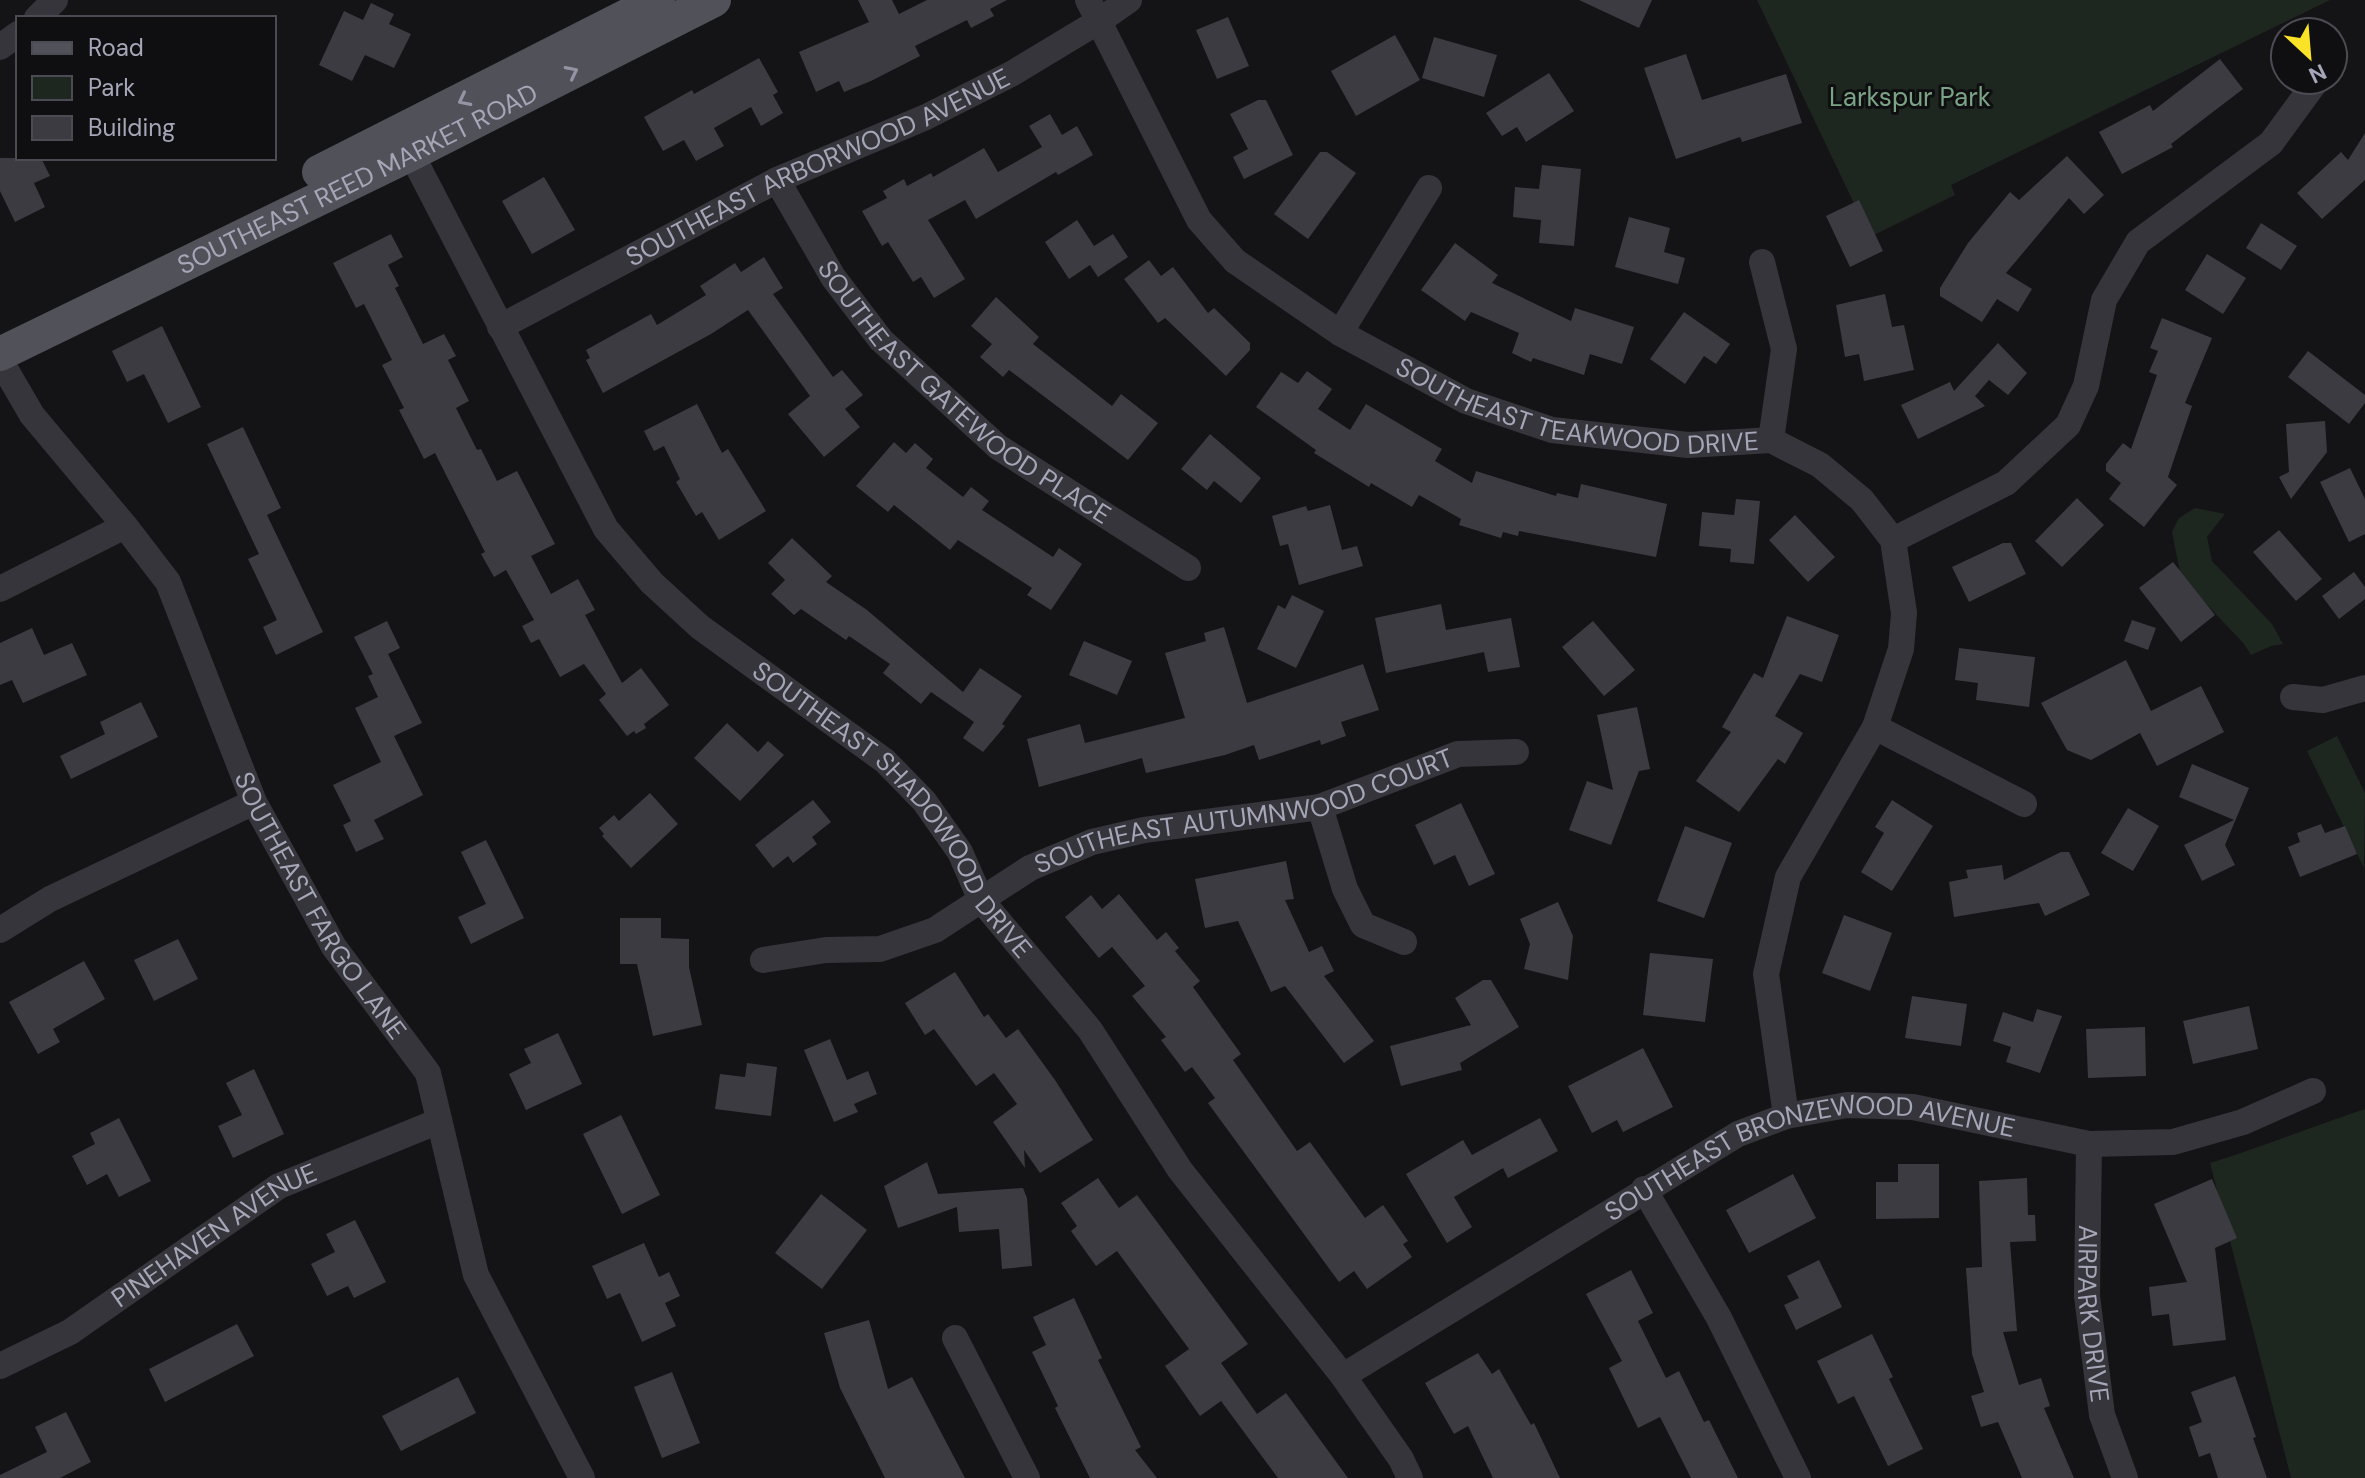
<svg xmlns="http://www.w3.org/2000/svg" width="2365" height="1478" viewBox="0 0 2365 1478" font-family="'DM Sans',sans-serif">
	<rect width="100%" height="100%" fill="#141416"/>
	<path fill="#1e2620" d="M1757,0H2330L1951,185L1955,195L1870,237Z
		M2195,508L2225,514L2207,537L2212,561L2272,624L2283,644L2271,646L2251,655L2244,644L2181,577L2172,532L2179,518Z
		M2337,736L2365,793L2364,868L2307,751Z
		M2365,1109V1478H2291L2210,1163C2263,1147 2313,1126 2365,1109Z"/>
	<path fill="#3b3b41" d="M858,0H892L899,14L927,0H1007L990,9L994,16L971,28L967,20L915,46L920,56L871,81L844,92L839,81L816,92L799,52L869,22Z
		M1579,0H1652L1639,28Z
		M371,3L394,14L389,24L411,34L394,68L365,55L352,81L319,65L344,11L363,20Z
		M1228,17L1249,66L1217,79L1196,30Z
		M1395,35L1420,80L1356,116L1331,71Z
		M1434,37L1497,55L1484,97L1422,78Z
		M1686,54L1702,100L1786,74L1802,123L1742,142L1740,137L1676,159L1644,68Z
		M759,58L778,92L773,95L783,113L761,126L751,107L714,128L724,146L696,161L684,140L663,151L644,117L692,90L694,94Z
		M2220,59L2243,89L2171,144L2173,147L2122,174L2099,132L2150,105L2153,111Z
		M1549,73L1574,111L1526,142L1517,127L1502,136L1486,113Z
		M1258,100H1266L1293,155L1244,179L1233,157L1248,149L1230,114Z
		M1050,114L1062,135L1077,126L1093,155L1058,175L1056,172L976,219L965,200L928,220L965,279L934,298L921,277L913,282L888,242L882,246L862,211L887,198L883,191L904,179L907,186L931,173L933,177L984,148L998,172L1042,147L1029,126Z
		M2365,133V180L2322,219L2297,193L2341,152L2348,160Z
		M1320,152H1327L1356,173L1308,239L1274,214Z
		M2067,156L2104,195L2084,214L2069,198L2006,273L2032,289L2018,312L1997,299L1982,322L1940,296V288L1968,243L2010,192L2019,200Z
		M0,158H41L50,176L34,183L45,207L15,222L0,191Z
		M1542,165L1581,169L1574,246L1539,243L1541,220L1513,217L1515,187L1539,189Z
		M544,177L575,230L532,254L502,201Z
		M1859,200L1883,251L1850,267L1826,216Z
		M1629,217L1670,228L1664,252L1685,258L1678,284L1615,267Z
		M1077,220L1094,246L1113,234L1128,257L1098,277L1090,265L1069,279L1045,242Z
		M2261,223L2297,246L2281,270L2246,248Z
		M391,234L403,257L388,265L399,286L395,288L423,344L444,334L456,356L448,360L469,401L456,408L477,450L481,449L497,481L517,471L555,544L531,556L551,594L578,579L595,610L585,615L622,683L641,668L669,705L644,724L646,728L636,734L634,731L627,736L599,700L606,694L584,664L560,677L539,639L531,643L522,626L534,620L506,570L494,577L481,554L485,552L435,453L424,459L399,410L404,408L382,365L392,360L364,304L356,308L333,263Z
		M1455,243L1498,275L1492,283L1571,321L1575,308L1634,327L1622,364L1590,354L1584,375L1533,358L1531,362L1512,353L1519,333L1471,312L1465,321L1421,290Z
		M2207,254L2246,278L2223,314L2185,290Z
		M764,257L783,288L773,294L833,377L842,370L863,395L845,409L860,427L824,457L788,414L810,396L748,310L711,334L603,393L586,360L590,358L586,350L651,314L657,325L706,295L700,286L735,263L741,272Z
		M1149,260L1161,276L1173,267L1208,313L1214,308L1250,343V350L1226,376L1165,318L1158,323L1124,279Z
		M1885,294L1892,327L1904,325L1914,370L1864,381L1859,354L1845,357L1836,305Z
		M996,297L1039,337L1033,344L1112,406L1121,394L1158,423L1128,460L1009,370L1003,377L980,357L992,344L971,326Z
		M1684,312L1730,344L1716,364L1704,356L1685,384L1650,359Z
		M2162,318L2212,338L2185,403L2192,406L2168,477L2177,485L2144,527L2109,499L2121,483L2106,471V464L2123,443L2131,449L2157,375L2149,372L2158,351L2150,348Z
		M162,326L201,407L168,423L144,374L127,382L112,351Z
		M1998,343L2027,373L2008,395L1989,380L1975,396L1985,406L1918,439L1901,405L1950,382L1954,391Z
		M2308,351L2365,395V403L2349,424L2288,377Z
		M1307,371L1332,389L1318,409L1350,430L1366,404L1442,449L1435,461L1472,483L1476,471L1556,496L1557,493L1578,498L1581,484L1667,504L1656,557L1519,531L1518,536L1503,532L1501,538L1459,525L1461,519L1419,495L1412,507L1371,483L1369,487L1314,453L1316,450L1256,407L1281,372L1298,383Z
		M697,404L722,453L728,449L766,511L719,540L702,512L696,516L676,482L680,479L664,446L654,451L644,431Z
		M2325,421L2327,452L2291,499L2279,477L2289,472L2286,424Z
		M243,427L281,508L267,515L323,632L276,655L263,627L277,620L248,559L259,554L207,444Z
		M1210,434L1261,478L1241,503L1214,481L1207,490L1181,469Z
		M894,442L906,453L915,443L933,459L926,468L963,497L971,487L989,501L982,510L1053,557L1059,548L1082,564L1051,610L1027,595L1032,588L958,540L950,550L894,505L888,512L856,486Z
		M2350,468L2365,499V534L2349,542L2320,482Z
		M2077,498L2104,525L2062,567L2035,541Z
		M1736,499L1760,501L1754,564L1730,562L1731,549L1699,546L1702,512L1734,515Z
		M1330,505L1342,550L1357,546L1363,566L1299,585L1288,544L1280,546L1272,516L1306,506L1308,511Z
		M1795,515L1835,557L1808,582L1769,540Z
		M2279,530L2322,579L2296,601L2253,552Z
		M792,538L832,576L826,582L867,610L963,692L980,668L1022,696L1002,724L1005,726L983,752L963,738L974,722L931,692L921,704L883,673L890,664L849,636L846,640L801,609L794,615L771,594L785,580L768,563Z
		M2003,543H2011L2026,574L1969,602L1952,567Z
		M2173,562L2215,615L2181,642L2139,588Z
		M2354,572L2365,587V599L2339,619L2322,596Z
		M1292,595L1324,611L1296,668L1257,649L1278,605L1285,609Z
		M1441,604L1446,630L1511,618L1520,667L1488,672L1484,652L1386,673L1375,618Z
		M1787,616L1839,635L1822,682L1800,674L1775,716L1803,733L1785,764L1778,759L1739,812L1696,781L1731,732L1722,727L1754,673L1763,678Z
		M2132,620L2156,628L2148,650L2124,641Z
		M387,621L400,648L388,654L422,723L394,736L423,795L374,820L384,839L356,852L343,825L351,821L333,785L381,762L355,708L378,697L368,676L373,674L354,637Z
		M1593,621L1635,670L1604,696L1562,647Z
		M1224,627L1247,703L1363,664L1379,710L1341,722L1346,736L1321,745L1320,740L1259,760L1254,745L1225,755L1146,773L1142,758L1039,787L1027,739L1080,724L1085,743L1185,718L1165,653L1206,641L1204,633Z
		M32,628L44,655L72,643L87,675L23,703L12,680L0,685V643Z
		M1084,641L1132,661L1117,695L1069,675Z
		M1959,648L2035,657L2029,707L1976,700L1978,683L1955,680Z
		M2126,660L2151,711L2201,686L2224,732L2157,766L2140,733L2091,760L2067,750L2041,703Z
		M141,702L158,737L71,779L60,756L105,734L100,722Z
		M1637,707L1650,769L1639,771L1611,845L1569,830L1587,781L1613,790L1597,715Z
		M727,723L758,752L768,741L784,755L740,801L694,758Z
		M2192,764L2249,788L2225,845L2235,865L2202,881L2184,845L2234,820L2179,797Z
		M650,793L678,824L631,868L602,836L604,834L599,828L614,815L619,821Z
		M813,800L831,822L812,837L817,844L793,863L788,856L773,868L755,845Z
		M1892,800L1933,826L1892,891L1861,872L1884,833L1875,827Z
		M1461,803L1495,874L1469,886L1455,855L1434,865L1415,825Z
		M2128,808L2159,826L2133,871L2101,853Z
		M2321,824L2325,833L2345,826L2357,854L2300,877L2288,847L2300,842L2297,833Z
		M1685,826L1732,843L1704,918L1657,901Z
		M486,840L524,918L471,944L458,917L486,904L461,852Z
		M2061,852H2069L2090,895L2045,916L2039,903L1954,917L1949,882L1968,878L1966,870L2002,865L2004,880Z
		M1286,861L1294,899L1285,900L1309,952L1322,946L1334,971L1324,976L1374,1041L1344,1063L1285,986L1271,992L1238,921L1205,928L1195,879Z
		M1119,894L1157,940L1166,932L1179,948L1175,951L1200,981L1193,987L1241,1054L1233,1060L1297,1151L1310,1142L1365,1218L1383,1205L1408,1241L1403,1244L1412,1257L1367,1289L1354,1271L1339,1282L1208,1103L1215,1098L1192,1067L1185,1072L1161,1040L1166,1037L1132,996L1145,986L1112,947L1099,958L1065,917L1091,895L1102,909Z
		M1558,902L1573,936L1568,980L1524,969L1530,944L1520,919Z
		M1844,915L1892,933L1870,991L1822,973Z
		M620,918H661V938L689,939V967L702,1025L653,1036L637,964H620Z
		M178,939L198,979L154,1001L134,960Z
		M1650,953L1713,959L1705,1022L1643,1015Z
		M84,961L105,999L53,1029L60,1042L38,1054L9,1002Z
		M955,972L984,1017L988,1014L1006,1038L1018,1029L1055,1080L1093,1140L1040,1173L1024,1150L1025,1168L993,1122L1017,1104L994,1073L976,1086L934,1029L925,1035L905,1003Z
		M1483,980H1491L1519,1027L1460,1063L1462,1070L1401,1086L1390,1046L1471,1025L1455,998Z
		M1912,996L1967,1004L1961,1046L1905,1038Z
		M2249,1006L2258,1049L2193,1064L2183,1021Z
		M2037,1009L2062,1016L2040,1073L2006,1062L2011,1047L1993,1041L2003,1012L2033,1022Z
		M2145,1027L2146,1076L2088,1078L2086,1029Z
		M558,1033L582,1084L526,1110L509,1074L531,1063L524,1049Z
		M830,1039L847,1080L868,1071L877,1094L854,1104L858,1112L834,1122L804,1050Z
		M1643,1048L1673,1107L1623,1132L1617,1120L1592,1133L1568,1086Z
		M747,1063L777,1067L771,1116L715,1109L720,1074L745,1077Z
		M254,1069L284,1134L233,1158L218,1126L242,1115L226,1083Z
		M621,1115L660,1195L622,1214L583,1134Z
		M119,1118L151,1181L119,1197L107,1174L87,1185L72,1156L95,1144L90,1133Z
		M1540,1118L1558,1151L1508,1178L1503,1168L1454,1197L1472,1227L1447,1243L1406,1174L1463,1140L1472,1155Z
		M927,1162L938,1194L1023,1188L1027,1198L1032,1266L1002,1269L999,1229L959,1232L957,1207L898,1228L884,1186Z
		M1898,1164H1939V1218L1876,1219V1182H1898Z
		M1793,1174L1816,1218L1749,1253L1726,1210Z
		M1098,1178L1119,1208L1137,1195L1248,1344L1221,1363L1257,1414L1286,1393L1348,1478H1278L1221,1401L1200,1416L1165,1366L1189,1349L1117,1251L1096,1266L1071,1231L1077,1226L1061,1203Z
		M2027,1178L2028,1215H2035L2036,1241L2010,1242L2017,1331L2003,1332L2019,1385L2041,1378L2050,1406L2044,1408L2074,1478H2022L1998,1422L1981,1427L1971,1396L1984,1392L1972,1354L1966,1268L1982,1267L1979,1181Z
		M2212,1179L2237,1238L2215,1248L2226,1340L2173,1346L2169,1314L2152,1316L2149,1287L2187,1282L2154,1204Z
		M821,1194L867,1230L822,1289L775,1253Z
		M355,1220L386,1282L354,1298L348,1286L327,1296L311,1264L335,1252L326,1234Z
		M644,1243L659,1277L669,1272L680,1296L665,1303L676,1326L642,1342L620,1293L607,1299L592,1266Z
		M1819,1260L1842,1307L1796,1330L1784,1305L1799,1298L1787,1276Z
		M1631,1270L1653,1313L1638,1321L1666,1378L1679,1371L1704,1422L1709,1420L1738,1478H1691L1660,1417L1638,1428L1609,1368L1622,1361L1586,1294Z
		M1074,1298L1102,1358L1098,1360L1141,1447L1135,1450L1157,1478H1090L1055,1408L1058,1406L1032,1352L1046,1345L1033,1317Z
		M869,1320L888,1389L912,1377L965,1478H885L840,1388L824,1333Z
		M237,1324L254,1356L165,1402L149,1369Z
		M1872,1334L1893,1377L1889,1379L1923,1449L1888,1466L1854,1396L1838,1404L1817,1361Z
		M1478,1353L1492,1374L1499,1369L1531,1425L1534,1423L1560,1478H1493L1468,1426L1454,1434L1425,1383Z
		M672,1372L700,1443L662,1458L634,1387Z
		M2235,1376L2256,1437L2253,1438L2267,1478H2218L2210,1453L2199,1457L2189,1427L2202,1422L2191,1392Z
		M458,1377L476,1413L401,1451L382,1416Z
		M66,1412L91,1462L60,1478H0V1475L47,1452L35,1427Z"/>
	<g fill="none" stroke-linecap="round" stroke-linejoin="round">
		<g stroke="#35353b" stroke-width="26">
			<path id="s1" d="M1088,0L1199,220L1235,261L1340,333L1466,401L1552,430L1688,445L1771,440L1820,465L1862,500L1893,540L1904,613L1901,649L1875,727L1788,877L1766,974L1786,1116"/>
			<path d="M37,18L55,0"/>
			<path d="M0,47L18,34"/>
			<path id="s2" d="M403,138L606,529L652,583L700,627L885,761L924,801L960,852L981,900L1090,1030L1180,1170L1343,1376L1401,1459L1410,1478"/>
			<path id="s3" d="M777,180L833,277L881,340L998,447L1188,568"/>
			<path d="M1762,262L1784,349L1771,440"/>
			<path id="s4" d="M500,327L777,180L926,117L1013,73L1099,21L1129,0"/>
			<path d="M1340,333L1429,188"/>
			<path id="s5" d="M0,360L32,415L125,526L168,582L254,802L334,947L428,1073L476,1275L582,1478"/>
			<path d="M1893,540L2006,483L2068,425L2086,386L2104,300L2138,242L2271,143L2317,80"/>
			<path d="M0,589L125,526"/>
			<path d="M2293,697L2323,700L2365,688"/>
			<path d="M1875,727L2024,804"/>
			<path d="M1320,807L1345,889L1363,925L1404,942"/>
			<path d="M0,930L50,899L254,802"/>
			<path id="s6" d="M763,960L826,950L880,949L935,930L1030,868L1092,842L1144,830L1320,807L1458,754L1516,752"/>
			<path id="s7" d="M2089,1144L2087,1296L2102,1415L2125,1478"/>
			<path d="M1644,1189L1719,1318L1798,1478"/>
			<path d="M955,1338L1027,1478"/>
			<path id="s8" d="M0,1366L70,1332L279,1186L439,1121"/>
			<path id="s9" d="M1343,1376L1738,1134L1786,1116L1847,1105L1913,1107L2089,1144L2173,1142L2243,1122L2313,1091"/>
		</g>
		<g stroke="#51515a" stroke-width="34">
			<path d="M319,172L658,0"/>
			<path id="s10" d="M0,354L411,154L714,0"/>
		</g>
	</g>
	<defs><path id="oneway-chevron" d="M-2-3.5L2.5 0L-2 3.5" fill="none" stroke-width="1.6" stroke-linecap="round" stroke-linejoin="round" transform="scale(2)"/></defs>
	<g stroke="#9495a4">
		<use href="#oneway-chevron" transform="translate(572 72) rotate(-27)"/>
		<use href="#oneway-chevron" transform="translate(464 100) rotate(153)"/>
	</g>
	<g text-anchor="middle" stroke-width="6" stroke-linejoin="round" paint-order="stroke">
		<g font-size="26" fill="#7ba386" stroke="#0f0f11">
			<text x="1910" y="106">Larkspur Park</text>
		</g>
		<g font-size="26" fill="#a5a6b7" stroke="#0f0f11">
			<text dy="9" stroke="none"><textPath href="#s4" startOffset="356">SOUTHEAST ARBORWOOD AVENUE</textPath></text>
			<text dy="9" stroke="none"><textPath href="#s10" startOffset="398">SOUTHEAST REED MARKET ROAD</textPath></text>
			<text dy="9" stroke="none"><textPath href="#s3" startOffset="288">SOUTHEAST GATEWOOD PLACE</textPath></text>
			<text dy="9" stroke="none"><textPath href="#s1" startOffset="682">SOUTHEAST TEAKWOOD DRIVE</textPath></text>
			<text dy="9" stroke="none"><textPath href="#s2" startOffset="846">SOUTHEAST SHADOWOOD DRIVE</textPath></text>
			<text dy="9" stroke="none"><textPath href="#s6" startOffset="512">SOUTHEAST AUTUMNWOOD COURT</textPath></text>
			<text dy="9" stroke="none"><textPath href="#s5" startOffset="638">SOUTHEAST FARGO LANE</textPath></text>
			<text dy="9" stroke="none"><textPath href="#s9" startOffset="528">SOUTHEAST BRONZEWOOD AVENUE</textPath></text>
			<text dy="9" stroke="none"><textPath href="#s8" startOffset="252">PINEHAVEN AVENUE</textPath></text>
			<text dy="9" stroke="none"><textPath href="#s7" startOffset="170">AIRPARK DRIVE</textPath></text>
		</g>
	</g>
	<rect x="16" y="16" width="260" height="144" fill="#0f0f11" stroke="#4b4b53" stroke-width="2"/>
	<rect x="32" y="42" width="40" height="12" fill="#51515a" stroke="#4b4b53" stroke-width="2"/>
	<text x="88" y="56" font-size="24" fill="#a5a6b7">Road</text>
	<rect x="32" y="76" width="40" height="24" fill="#1e2620" stroke="#4b4b53" stroke-width="2"/>
	<text x="88" y="96" font-size="24" fill="#a5a6b7">Park</text>
	<rect x="32" y="116" width="40" height="24" fill="#3b3b41" stroke="#4b4b53" stroke-width="2"/>
	<text x="88" y="136" font-size="24" fill="#a5a6b7">Building</text>
	<g transform="translate(2309 56) rotate(154)"><circle r="38" fill="#0f0f11" stroke="#4b4b53" stroke-width="2"/>
	<path d="M0-6L14 30L0 20L-14 30Z" fill="#fae227"/>
	<text y="-12" font-size="22" font-weight="bold" text-anchor="middle" fill="#a5a6b7">N</text>
	</g>
</svg>
